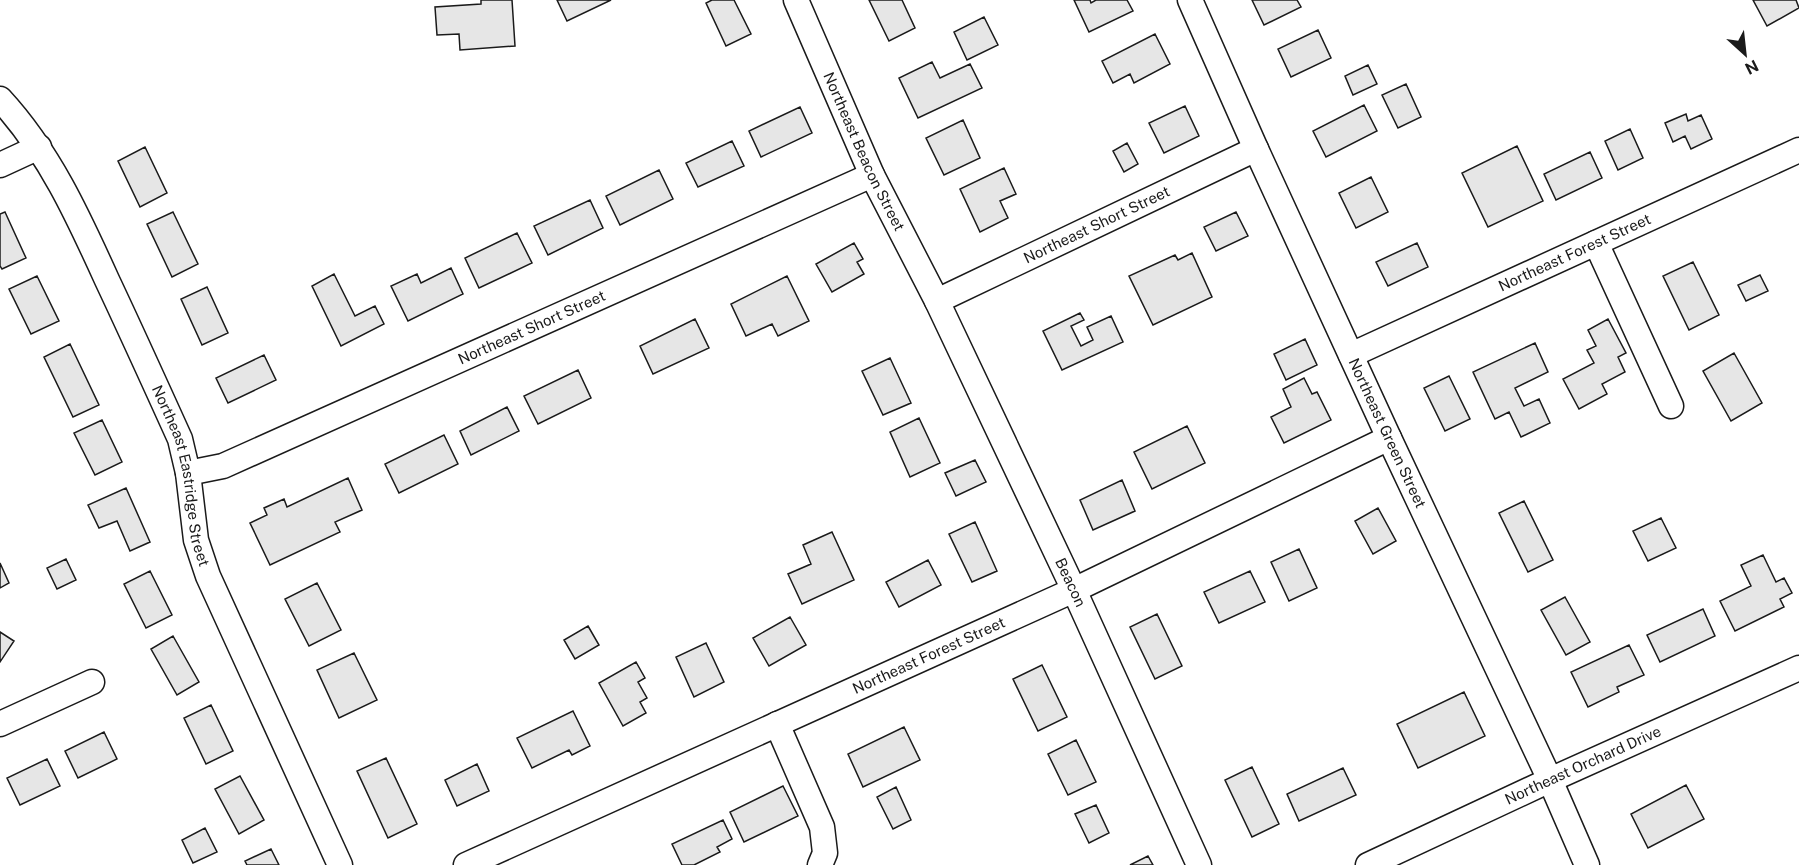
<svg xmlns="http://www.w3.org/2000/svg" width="1799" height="865" viewBox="0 0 1799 865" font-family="'Public Sans',sans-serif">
	<rect width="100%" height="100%" fill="#fff"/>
	<path fill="#e6e6e6" stroke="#1a1a1a" stroke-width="1.5" d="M481,0H512L515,46L460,50L459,34L437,35L435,7L481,4Z
		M557,0H611L567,21Z
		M712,0H734L751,34L726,46L706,3Z
		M869,0H902L915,28L889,41Z
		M1074,0H1090L1091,3L1096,0H1127L1133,11L1089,32Z
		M1252,0H1297L1301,7L1264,25Z
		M1753,0H1796L1799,8L1767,26Z
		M984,17L998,45L967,60L954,32Z
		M1318,30L1331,58L1291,77L1278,49Z
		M1155,34L1170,64L1134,83L1130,74L1113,83L1102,61Z
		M932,62L940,78L970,64L982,88L918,118L899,78Z
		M1368,65L1377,84L1353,95L1345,76Z
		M1406,84L1421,117L1398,128L1382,95Z
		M1364,105L1377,131L1326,157L1313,131Z
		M1185,106L1199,136L1164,153L1149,123Z
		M800,107L812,133L761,157L749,131Z
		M1686,114L1688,121L1701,115L1712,139L1691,149L1685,136L1673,142L1665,123Z
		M963,120L980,158L944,175L926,138Z
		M1630,129L1643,158L1618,170L1605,141Z
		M732,141L744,166L698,187L686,163Z
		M1127,143L1138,164L1124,172L1113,151Z
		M1517,146L1543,201L1488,227L1462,173Z
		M145,147L167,193L140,207L118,161Z
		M1590,152L1602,178L1556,200L1544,174Z
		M1004,168L1016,194L1000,201L1008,218L980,232L960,189Z
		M659,170L673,199L620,225L606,196Z
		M1371,177L1388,212L1356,228L1339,193Z
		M590,200L603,228L548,255L534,226Z
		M5,212L26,258L2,269L0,266V214Z
		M173,212L198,264L172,277L147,224Z
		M1236,212L1248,236L1216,251L1204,227Z
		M517,233L532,263L479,288L465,258Z
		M854,243L863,259L857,262L864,274L832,292L816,264Z
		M1417,243L1428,267L1388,286L1376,262Z
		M1192,253L1212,297L1153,325L1129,276L1175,255L1178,260Z
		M1693,262L1719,315L1689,330L1663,276Z
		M451,268L463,294L408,321L391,286L417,274L421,283Z
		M334,274L355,316L375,306L384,324L341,346L312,286Z
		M1760,275L1768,291L1746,301L1738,285Z
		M37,276L59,321L31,334L9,289Z
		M787,276L809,321L778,336L772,324L746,336L731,304Z
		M207,287L228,333L202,345L181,299Z
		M1080,313L1084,320L1071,326L1081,346L1093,340L1087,327L1111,316L1123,342L1062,370L1043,331Z
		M695,319L709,348L653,374L640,346Z
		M1608,319L1626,353L1618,357L1625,372L1602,384L1607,394L1579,409L1563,379L1594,363L1587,350L1596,346L1588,330Z
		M1305,339L1317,365L1286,380L1274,354Z
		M1535,343L1548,372L1515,388L1524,406L1539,399L1550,423L1521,437L1509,412L1495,419L1473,372Z
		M70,344L99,405L73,417L44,357Z
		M1734,353L1762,403L1731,421L1703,371Z
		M264,355L276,380L228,403L216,378Z
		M890,358L911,403L883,415L862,371Z
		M578,370L591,398L538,424L524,396Z
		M1449,376L1470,419L1445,431L1424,388Z
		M1304,378L1312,394L1317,392L1331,420L1284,443L1271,417L1291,407L1283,389Z
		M507,407L519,431L471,455L460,431Z
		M919,418L940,463L910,477L890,432Z
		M102,420L122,462L95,475L74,433Z
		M1187,426L1205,463L1152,489L1134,452Z
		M444,435L458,464L399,493L385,464Z
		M975,460L986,482L956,496L945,473Z
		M348,478L362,510L335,522L340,532L270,565L250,523L267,515L264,508L284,499L287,507Z
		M1122,480L1135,511L1093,530L1080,500Z
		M126,488L150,542L130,551L117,521L99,528L88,505Z
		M1524,501L1553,560L1528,572L1499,513Z
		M1378,508L1396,541L1373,554L1355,521Z
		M1661,518L1676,548L1648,561L1633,531Z
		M975,522L997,571L972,582L949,534Z
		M832,532L854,580L802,604L788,574L811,564L803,545Z
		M1299,549L1317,588L1289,601L1271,562Z
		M1763,555L1776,582L1784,578L1792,593L1780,599L1784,607L1735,631L1720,601L1751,586L1741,565Z
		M66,559L76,580L57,589L47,568Z
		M928,560L941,585L899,607L886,582Z
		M0,563L9,583L0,588Z
		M150,571L172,615L146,628L124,584Z
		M1250,571L1265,602L1219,623L1204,592Z
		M317,583L341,630L309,646L285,599Z
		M1565,597L1590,642L1566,655L1541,610Z
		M1703,609L1715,636L1660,662L1647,635Z
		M1157,614L1182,666L1155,679L1130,627Z
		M790,617L806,645L769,666L753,638Z
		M588,626L599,645L575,659L564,640Z
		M0,632L14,641L0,662Z
		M173,636L199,682L177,695L151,649Z
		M706,643L724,682L694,697L676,657Z
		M1629,645L1644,675L1617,687L1619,692L1588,707L1571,672Z
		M354,653L377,700L339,718L317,670Z
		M636,662L645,678L638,682L647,698L640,702L646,713L623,726L599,683Z
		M1042,665L1067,717L1038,731L1013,679Z
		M1464,692L1485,736L1418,768L1397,724Z
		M211,705L233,751L206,764L184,718Z
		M573,711L590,746L572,755L569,750L532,768L517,738Z
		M904,727L920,760L863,787L848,754Z
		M104,732L117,759L78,778L65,751Z
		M1076,740L1096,782L1068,795L1048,754Z
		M386,758L417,824L388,838L357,771Z
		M47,759L60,786L20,805L7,778Z
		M477,764L489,791L457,806L445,780Z
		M1252,767L1279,824L1252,837L1225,780Z
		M1343,768L1356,795L1299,821L1287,794Z
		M240,776L264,820L239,834L215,789Z
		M1686,785L1704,819L1648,848L1631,814Z
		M783,786L798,816L744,842L730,812Z
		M896,787L911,820L893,829L877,797Z
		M1096,805L1109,833L1089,843L1075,814Z
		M723,820L732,839L717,847L720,852L694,865H682L672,844Z
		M205,828L217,852L193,863L182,840Z
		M271,849L279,865H247L245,861Z
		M1148,856L1153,865H1130Z"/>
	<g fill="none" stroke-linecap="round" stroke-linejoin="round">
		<defs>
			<g id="minor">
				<path id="s1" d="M796,0L872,175L937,301L1074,590L1199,865"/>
				<path id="s2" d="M1190,0L1256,149L1389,438L1550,780L1587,865"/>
				<path id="s3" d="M0,99C49,152 78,216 107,280C132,333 156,386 180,439L188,473L196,540L208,576L340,865"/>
				<path d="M0,165L39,147"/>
				<path d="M1596,243L1671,406"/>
				<path id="s4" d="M937,301L1256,149"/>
				<path id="s5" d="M1351,355L1799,150"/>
				<path id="s6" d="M188,473L223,466L872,175"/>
				<path d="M0,724L92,682"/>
				<path d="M777,724L822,827L825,853L820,865"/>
				<path id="s7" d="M466,865L1074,590L1389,438"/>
				<path id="s8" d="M1368,865L1550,780L1799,668"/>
			</g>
		</defs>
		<use href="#minor" stroke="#1a1a1a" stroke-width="27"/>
		<use href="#minor" stroke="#fff" stroke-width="24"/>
	</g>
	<g text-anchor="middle" stroke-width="4.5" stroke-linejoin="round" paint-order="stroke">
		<g font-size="15" fill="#1a1a1a" stroke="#fff">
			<text dy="5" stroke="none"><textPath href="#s1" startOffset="166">Northeast Beacon Street</textPath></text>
			<text dy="5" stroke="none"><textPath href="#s4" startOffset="177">Northeast Short Street</textPath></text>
			<text dy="5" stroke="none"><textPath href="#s5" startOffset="246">Northeast Forest Street</textPath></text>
			<text dy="5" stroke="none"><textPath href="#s6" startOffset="374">Northeast Short Street</textPath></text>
			<text dy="5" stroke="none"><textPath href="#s2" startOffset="476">Northeast Green Street</textPath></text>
			<text dy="5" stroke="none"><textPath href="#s3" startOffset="422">Northeast Eastridge Street</textPath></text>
			<text dy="5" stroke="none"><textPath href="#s1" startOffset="644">Beacon</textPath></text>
			<text dy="5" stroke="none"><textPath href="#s7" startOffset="508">Northeast Forest Street</textPath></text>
			<text dy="5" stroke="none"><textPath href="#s8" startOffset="237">Northeast Orchard Drive</textPath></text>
		</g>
	</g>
	<g transform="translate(1745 54) rotate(153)" stroke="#ffffff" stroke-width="4.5" paint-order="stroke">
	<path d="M0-4.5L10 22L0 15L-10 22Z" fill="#1a1a1a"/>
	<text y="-9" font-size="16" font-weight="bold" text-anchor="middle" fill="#1a1a1a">N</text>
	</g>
</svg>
